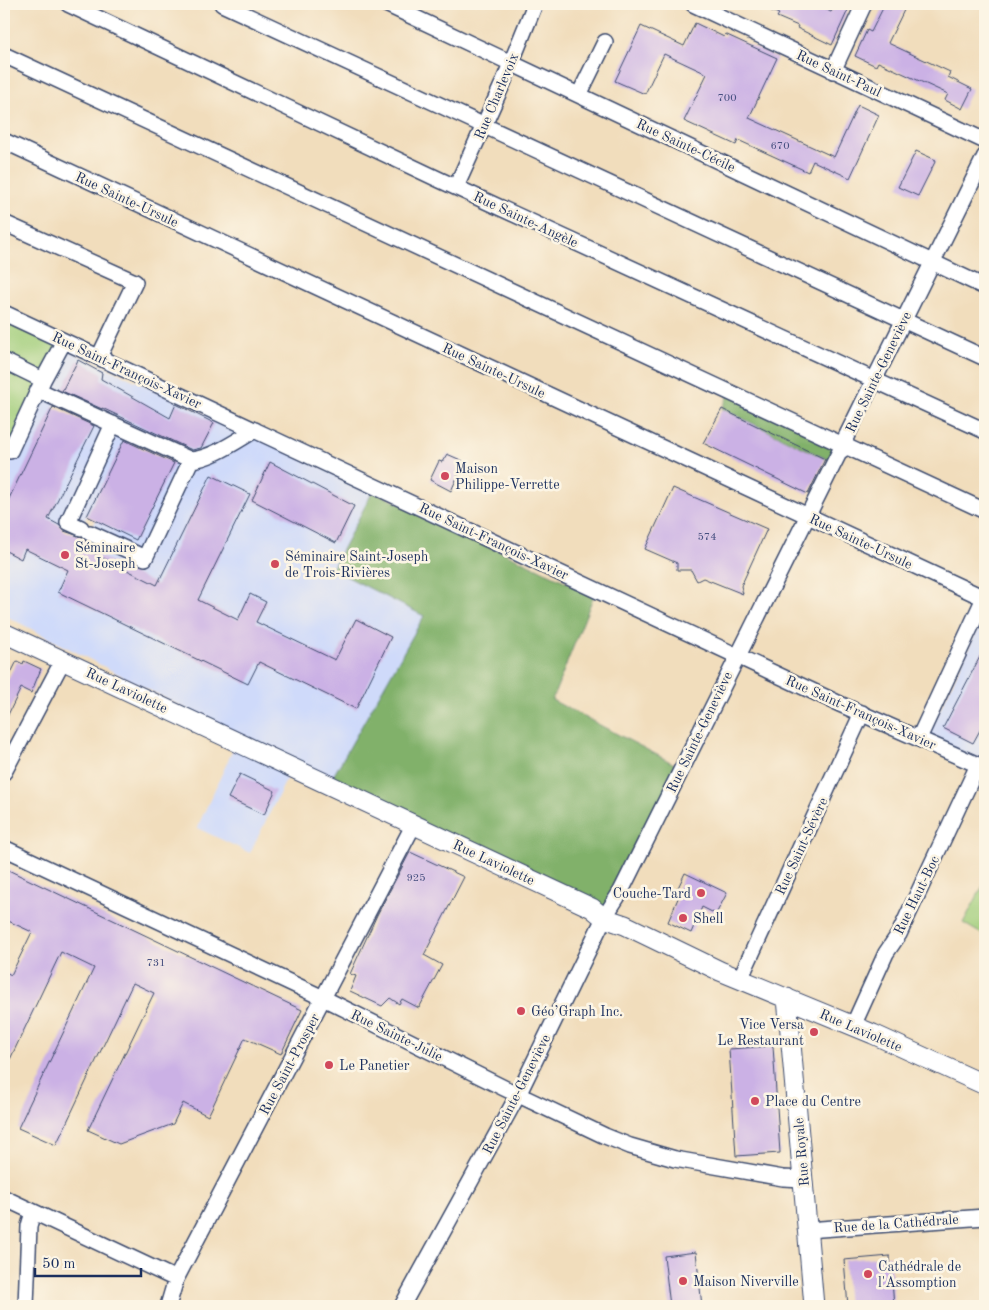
<svg xmlns="http://www.w3.org/2000/svg" width="989" height="1310" viewBox="0 0 989 1310" font-family="'Old Standard TT',serif">
	<rect width="100%" height="100%" fill="#fcf5e5"/>
	<filter id="ink" filterUnits="userSpaceOnUse"><feTurbulence type="fractalNoise" baseFrequency=".02" numOctaves="2"/><feDisplacementMap in="SourceGraphic" scale="10" xChannelSelector="R" yChannelSelector="G"/><feConvolveMatrix kernelMatrix="1 2 1 2 8 2 1 2 1" color-interpolation-filters="sRGB"/></filter>
	<filter id="wash" filterUnits="userSpaceOnUse"><feTurbulence type="fractalNoise" baseFrequency=".0096" numOctaves="4" result="noise"/><feDisplacementMap in="SourceGraphic" scale="20" xChannelSelector="R" yChannelSelector="G"/><feGaussianBlur stdDeviation="1.12" result="paint"/><feColorMatrix in="noise" values="0 0 0 0 0 0 0 0 0 0 0 0 0 0 0 0 0 1.4 0 .05"/><feComposite in="paint" operator="in"/></filter>
	<g filter="url(#wash)">
		<rect width="100%" height="100%" fill="#f1ddbc"/>
		<path fill="#cfdafa" d="M62,347L373,491L332,569L425,616L329,783L4,615V550L20,558L25,549L68,570L58,592L248,684L259,662L356,709L391,637L356,619L335,660L256,622L266,602L251,595L238,620L198,600L249,494L211,475L157,585L83,548L96,520L136,540L175,459L126,436L78,534L48,519L96,420L57,401L4,509V473Z
			M983,618L985,619V774L924,744Z
			M237,741L292,768L250,853L197,828Z"/>
		<path fill="#a2ce7b" stroke="#5e7e6c" d="M4,320L62,347L4,473Z
			M985,882V936L963,923Z"/>
		<path fill="#81b16b" stroke="#4e7064" d="M729,394L846,447L837,464L722,409Z
			M373,491L594,595L552,700L682,768L604,918L331,780L424,616L332,569Z"/>
		<g id="blocks">
			<path fill="#cbb1e5" d="M755,4H814L831,12L836,4L848,10L832,45L797,28L798,26L777,17L779,14Z
				M885,4H907L888,43L950,72L948,77L972,89L962,109L945,100L948,94L878,62L876,66L855,56L867,30L871,32Z
				M695,23L724,37L725,34L777,58L749,118L834,157L858,105L879,115L850,178L813,161L808,172L738,140L736,145L684,121L707,74L664,54L645,94L615,81L641,26L684,46Z
				M916,151L936,160L918,196L898,187Z
				M78,360L102,373L101,379L170,418L176,404L214,423L201,448L192,450L102,408V409L62,391Z
				M53,407L94,426L48,519L59,525L64,531L82,537L86,541L83,548L157,585L211,475L250,494L198,600L238,620L250,594L266,602L256,622L335,660L356,619L391,637L356,709L259,662L248,684L58,592L68,570L25,549L21,559L4,550V509Z
				M722,409L825,459L808,494L703,443Z
				M124,440L174,463L136,540L87,516Z
				M447,454L463,461L458,470L460,471L451,491L430,480L439,461L442,462Z
				M270,462L354,506L336,543L252,500Z
				M673,488L767,529L741,586L743,594L703,578L697,581L691,570H677V563L645,549Z
				M985,647V721L973,743L943,728Z
				M17,661L23,664L24,661L41,669L31,693L21,688L4,723V687Z
				M240,774L275,791L264,815L228,798Z
				M410,852L464,877L424,955L442,965L419,1008L402,999L399,1004L390,998L382,1006L350,991L356,976L350,974L377,915Z
				M4,868L302,1010L281,1054L245,1038L208,1116L183,1103L173,1124L119,1144L88,1130L154,993L133,983L56,1145L18,1128L94,968L61,952L4,1072V971L11,975L32,932L4,919Z
				M685,873L727,893L716,914L702,907L691,933L668,922L679,896L675,894Z
				M773,1046L780,1153L736,1156L729,1049Z
				M696,1252L702,1306H670L664,1256Z
				M890,1256L894,1306H848L844,1260Z"/>
		</g>
	</g>
	<g filter="url(#ink)">
		<use href="#blocks" fill-opacity="0" stroke="#3b496c" stroke-width="1"/>
		<g fill="none" stroke-linecap="round" stroke-linejoin="round">
			<defs>
				<path id="minor" d="M68,4L440,180L985,431
					M222,4L985,358
					M386,4L985,287
					M693,4L985,141
					M4,55L985,511
					M833,71L864,4
					M579,95L605,42
					M4,141L984,598
					M456,187L503,83L535,4
					M4,223L135,282L99,357
					M4,313L842,705L985,768
					M4,361L43,380
					M38,390L191,460L145,558L90,533
					M4,448L10,451L43,380L64,341
					M191,460C213,458 236,441 255,430
					M81,528L68,522L113,424
					M919,738L985,596
					M4,772L63,660
					M4,848L323,998L504,1088L605,1136L630,1146L675,1159L783,1178L803,1179
					M740,979L862,713
					M853,1026L886,953L899,934L978,765
					M4,1198L176,1279
					M807,1230L985,1217
					M26,1306L29,1226L33,1212
					M168,1306L176,1279L414,824
					M402,1306L518,1095L604,918L621,891L840,451L847,447L845,439L985,156"/>
				<path id="major" d="M4,633L592,908L604,918L625,925L720,971L873,1034L985,1085
					M787,998L814,1306"/>
			</defs>
			<use href="#minor" stroke="#3b496c" stroke-width="18"/>
			<use href="#major" stroke="#3b496c" stroke-width="21"/>
			<use href="#minor" stroke="#fff" stroke-width="15"/>
			<use href="#major" stroke="#fff" stroke-width="19"/>
		</g>
	</g>
	<g fill="#d1495b" stroke="#fcf5e5" stroke-width="2">
		<circle cx="445" cy="476" r="5"/>
		<circle cx="65" cy="555" r="5"/>
		<circle cx="275" cy="564" r="5"/>
		<circle cx="701" cy="893" r="5"/>
		<circle cx="683" cy="918" r="5"/>
		<circle cx="521" cy="1011" r="5"/>
		<circle cx="814" cy="1032" r="5"/>
		<circle cx="329" cy="1065" r="5"/>
		<circle cx="755" cy="1101" r="5"/>
		<circle cx="868" cy="1274" r="5"/>
		<circle cx="683" cy="1281" r="5"/>
	</g>
	<g text-anchor="middle" stroke-width="5" stroke-linejoin="round" paint-order="stroke">
		<g font-size="11" fill="#475080">
			<text x="727" y="101">700</text>
			<text x="780" y="149">670</text>
			<text x="707" y="540">574</text>
			<text x="416" y="881">925</text>
			<text x="156" y="966">731</text>
		</g>
		<g font-size="14" fill="#1b2f5e" stroke="#fcf5e5">
			<text transform="translate(839 73) rotate(25)" y="5">Rue Saint-Paul</text>
			<text transform="translate(496 96) rotate(-67)" y="5">Rue Charlevoix</text>
			<text transform="translate(686 145) rotate(25)" y="5">Rue Sainte-Cécile</text>
			<text transform="translate(127 199) rotate(25)" y="5">Rue Sainte-Ursule</text>
			<text transform="translate(526 219) rotate(25)" y="5">Rue Sainte-Angèle</text>
			<text transform="translate(127 370) rotate(25)" y="5">Rue Saint-François-Xavier</text>
			<text transform="translate(494 370) rotate(25)" y="5">Rue Sainte-Ursule</text>
			<text transform="translate(878 372) rotate(-64)" y="5">Rue Sainte-Geneviève</text>
			<text transform="translate(494 541) rotate(25)" y="5">Rue Saint-François-Xavier</text>
			<text transform="translate(861 541) rotate(25)" y="5">Rue Sainte-Ursule</text>
			<text transform="translate(127 690) rotate(25)" y="5">Rue Laviolette</text>
			<text transform="translate(861 712) rotate(24)" y="5">Rue Saint-François-Xavier</text>
			<text transform="translate(699 732) rotate(-64)" y="5">Rue Sainte-Geneviève</text>
			<text transform="translate(801 846) rotate(-65)" y="5">Rue Saint-Sévère</text>
			<text transform="translate(494 862) rotate(25)" y="5">Rue Laviolette</text>
			<text transform="translate(916 895) rotate(-64)" y="5">Rue Haut-Boc</text>
			<text transform="translate(861 1030) rotate(23)" y="5">Rue Laviolette</text>
			<text transform="translate(397 1035) rotate(26)" y="5">Rue Sainte-Julie</text>
			<text transform="translate(289 1064) rotate(-62)" y="5">Rue Saint-Prosper</text>
			<text transform="translate(516 1094) rotate(-63)" y="5">Rue Sainte-Geneviève</text>
			<text transform="translate(801 1152) rotate(-95)" y="5">Rue Royale</text>
			<text transform="translate(896 1223) rotate(-4)" y="5">Rue de la Cathédrale</text>
		</g>
		<g font-size="14" fill="#1b2f5e" stroke="#fcf5e5" text-anchor="start">
			<text x="455" y="473">Maison<tspan x="455" dy="16">Philippe-Verrette</tspan></text>
			<text x="75" y="552">Séminaire<tspan x="75" dy="16">St-Joseph</tspan></text>
			<text x="285" y="561">Séminaire Saint-Joseph<tspan x="285" dy="16">de Trois‑Rivières</tspan></text>
			<text x="691" y="898" text-anchor="end">Couche-Tard</text>
			<text x="693" y="923">Shell</text>
			<text x="531" y="1016">Géo’Graph Inc.</text>
			<text x="804" y="1029" text-anchor="end">Vice Versa<tspan x="804" dy="16">Le Restaurant</tspan></text>
			<text x="339" y="1070">Le Panetier</text>
			<text x="765" y="1106">Place du Centre</text>
			<text x="878" y="1271">Cathédrale de<tspan x="878" dy="16">l'Assomption</tspan></text>
			<text x="693" y="1286">Maison Niverville</text>
		</g>
	</g>
	<rect width="989" height="1310" fill="none" stroke="#fcf5e5" stroke-width="20"/>
	<path d="M35 1268v8h106v-8" fill="none" stroke="#1b2f5e" stroke-width="2.5"/>
	<text x="42" y="1268" font-size="15" fill="#1b2f5e" stroke="#fcf5e5" stroke-width="4" paint-order="stroke">50 m</text>
</svg>
